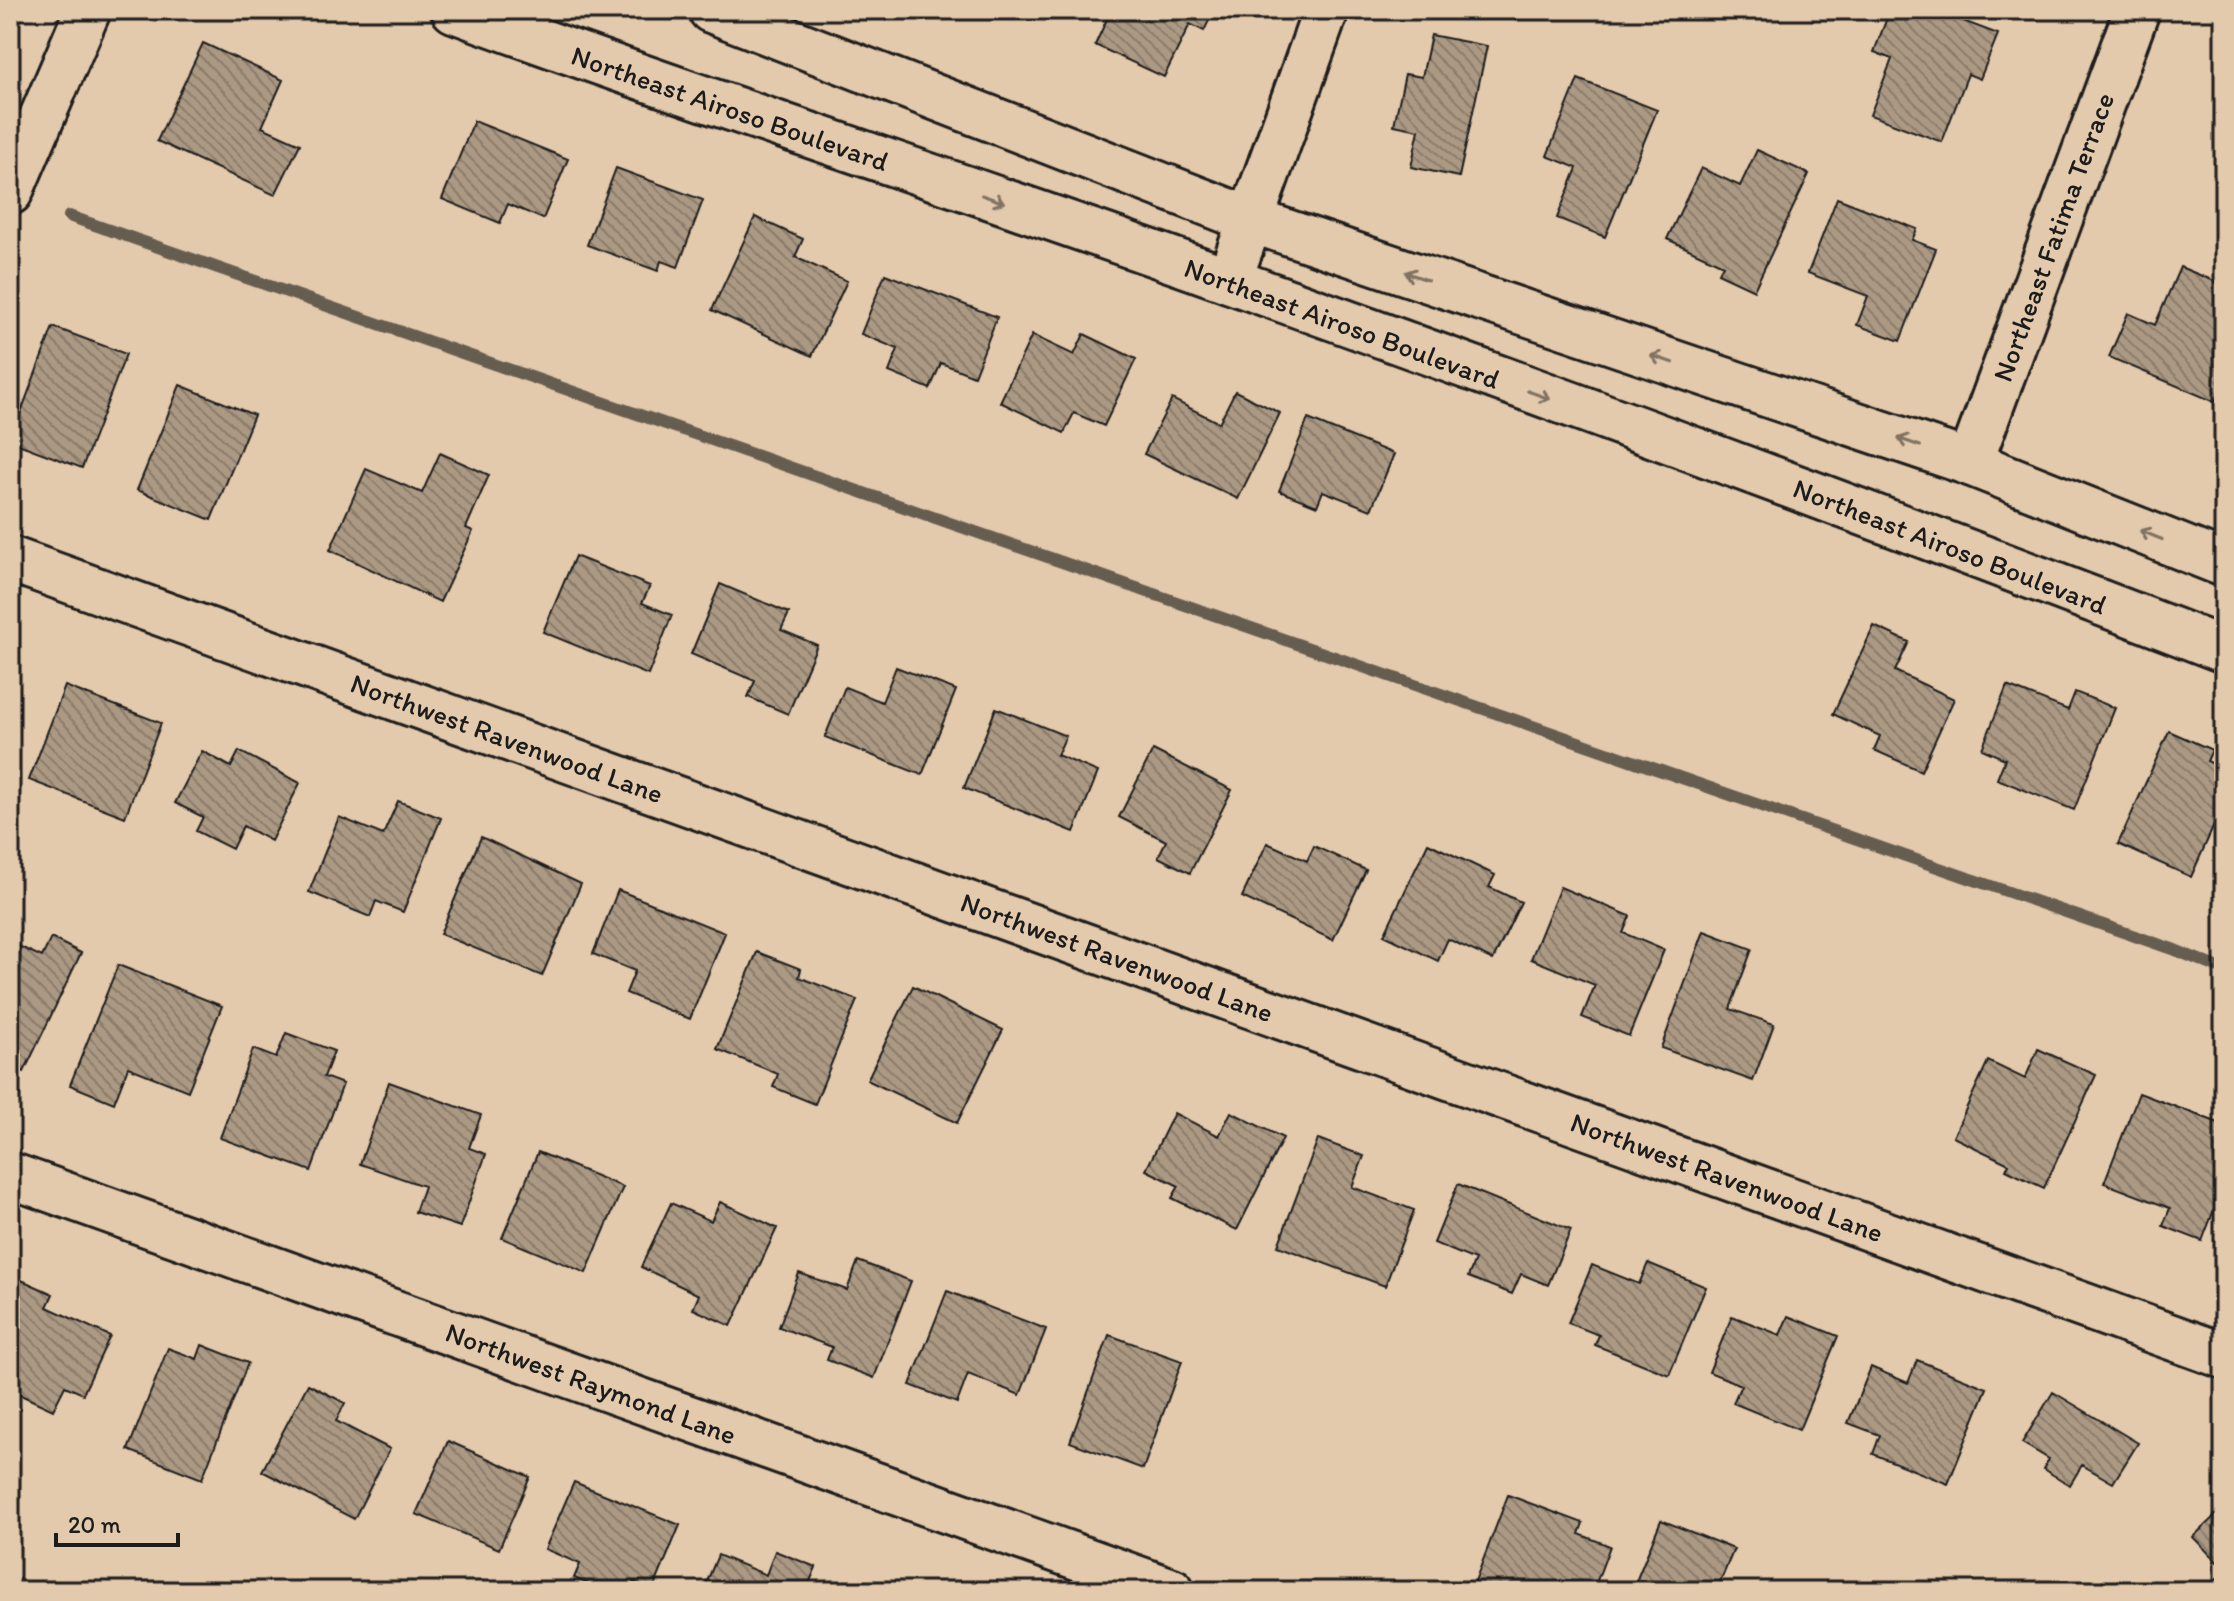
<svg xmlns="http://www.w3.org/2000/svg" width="2234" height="1601" viewBox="0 0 2234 1601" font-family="Itim,sans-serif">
	<defs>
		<pattern id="building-back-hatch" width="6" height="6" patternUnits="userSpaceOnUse" patternTransform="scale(2)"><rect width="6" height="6" fill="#ac9984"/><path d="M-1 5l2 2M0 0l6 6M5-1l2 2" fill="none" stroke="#8b7c6b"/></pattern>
	</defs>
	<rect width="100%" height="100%" fill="#e4caac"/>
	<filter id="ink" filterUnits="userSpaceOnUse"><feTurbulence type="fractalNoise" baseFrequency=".0125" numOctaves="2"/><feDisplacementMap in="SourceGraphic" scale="16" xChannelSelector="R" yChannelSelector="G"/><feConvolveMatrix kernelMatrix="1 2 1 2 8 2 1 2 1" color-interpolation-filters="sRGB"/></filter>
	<g filter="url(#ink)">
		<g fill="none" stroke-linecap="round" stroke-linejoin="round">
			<path stroke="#665d51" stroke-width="12" d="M69,216L2175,950L2224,970"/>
		</g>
		<path fill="url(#building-back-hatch)" stroke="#1c1c1c" stroke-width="2" d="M1111,10H1214L1204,31L1190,24L1164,77L1095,45Z
			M1890,10H1934L1998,34L1980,79L1968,74L1942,142L1870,115L1892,59L1874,52Z
			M1431,35L1487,46L1459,177L1411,167L1419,130L1394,125L1405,74L1422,77Z
			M203,43L283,80L262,127L300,144L275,195L157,141Z
			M1578,79L1657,110L1605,237L1557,218L1577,168L1547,156Z
			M474,121L568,159L543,219L508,204L500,223L442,199Z
			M1757,150L1809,174L1754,290L1718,273L1723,265L1667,239L1701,168L1740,186Z
			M616,168L703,200L678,267L661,261L658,271L587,245Z
			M1837,198L1917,229L1912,240L1936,249L1900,341L1857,325L1868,296L1808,273Z
			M755,217L803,239L795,257L847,281L812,356L712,310Z
			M2180,267L2224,285V381L2215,402L2109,357L2128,313L2155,325Z
			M885,274L997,317L974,376L941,363L930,389L889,372L898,349L861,334Z
			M53,327L126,354L82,468L10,441Z
			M1084,334L1136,359L1104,426L1074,413L1064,433L1000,402L1032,335L1074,355Z
			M180,385L254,415L211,520L137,490Z
			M1235,391L1280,413L1238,499L1144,454L1172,399L1219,423Z
			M1308,419L1394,454L1371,510L1323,491L1317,506L1279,491Z
			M440,453L489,475L466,528L473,531L440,602L330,550L366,469L422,493Z
			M575,556L650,586L642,603L672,615L648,675L543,632Z
			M720,584L789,613L781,630L817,645L788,714L748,697L755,681L691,654Z
			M1874,626L1909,642L1895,671L1954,699L1921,771L1874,750L1880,736L1833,714Z
			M896,667L956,690L922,775L825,737L845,687L882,702Z
			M65,686L161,723L125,817L29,780Z
			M2007,686L2068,710L2075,692L2115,708L2074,810L1997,779L2005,759L1982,749Z
			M996,708L1066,736L1057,755L1098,772L1074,832L964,788Z
			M2169,731L2212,750L2207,761L2224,769V803L2191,877L2118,844Z
			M1153,750L1232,790L1190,873L1158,857L1166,841L1119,817Z
			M202,751L231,767L239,751L300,783L271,841L243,826L232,849L196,831L203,817L175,803Z
			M398,801L441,818L403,912L376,901L370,917L309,892L339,817L383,835Z
			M481,837L581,884L542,976L440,934Z
			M1267,843L1307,861L1314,846L1366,870L1333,940L1242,897Z
			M1428,843L1495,875L1489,887L1521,902L1493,960L1448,939L1438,961L1384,935Z
			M1560,887L1630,916L1623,933L1664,950L1629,1036L1582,1017L1595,985L1531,959Z
			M618,890L725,933L690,1019L626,993L635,971L593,954Z
			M1704,931L1752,949L1730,1009L1774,1024L1753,1081L1661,1048Z
			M51,938L81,953L24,1072L10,1066V942L42,957Z
			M757,952L801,969L799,977L857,1000L815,1104L773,1087L778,1074L717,1049Z
			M118,965L222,1006L188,1091L128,1067L114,1103L70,1085Z
			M913,986L1003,1030L957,1123L867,1080Z
			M286,1033L334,1051L324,1077L343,1084L311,1171L220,1138L253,1049L276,1058Z
			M2038,1049L2096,1075L2044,1188L2006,1170L2009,1164L1953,1137L1988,1061L2025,1079Z
			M389,1082L481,1115L469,1148L486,1154L460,1227L415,1212L424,1186L360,1164Z
			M2139,1093L2224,1125V1184L2202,1241L2163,1226L2170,1208L2104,1183Z
			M1231,1112L1283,1138L1237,1230L1172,1198L1179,1186L1146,1170L1174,1113L1219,1136Z
			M1318,1139L1364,1156L1352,1187L1414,1210L1385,1286L1278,1246Z
			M538,1152L623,1187L586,1273L502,1238Z
			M1458,1184L1571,1230L1548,1285L1521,1274L1512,1294L1468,1277L1475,1260L1434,1243Z
			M720,1202L777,1228L731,1326L693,1309L699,1295L641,1267L671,1203L711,1221Z
			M858,1261L911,1281L874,1378L827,1360L832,1347L779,1327L799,1273L847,1290Z
			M1648,1263L1706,1287L1669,1375L1595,1345L1599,1335L1568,1323L1592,1265L1639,1284Z
			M17,1278L53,1294L47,1307L110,1336L83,1394L65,1386L53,1410L10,1390V1292Z
			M947,1291L1046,1329L1020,1395L968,1374L957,1403L910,1385Z
			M1732,1316L1780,1335L1788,1316L1838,1336L1799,1430L1733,1403L1741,1385L1709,1372Z
			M1109,1335L1182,1361L1143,1469L1070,1442Z
			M202,1345L248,1363L202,1479L128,1450L168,1348L197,1359Z
			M1917,1360L1987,1388L1948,1484L1873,1454L1880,1435L1848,1423L1871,1367L1908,1383Z
			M308,1384L345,1403L336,1421L390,1449L354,1519L262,1471Z
			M2053,1392L2138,1443L2113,1483L2082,1465L2070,1485L2043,1469L2049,1459L2022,1443Z
			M448,1441L530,1477L499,1549L416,1514Z
			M574,1482L680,1525L653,1590L634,1582L630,1591H607L574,1578L580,1564L545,1549Z
			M1508,1495L1583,1523L1579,1534L1610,1546L1593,1591H1554L1538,1585L1536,1591H1492L1474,1584Z
			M2224,1507V1569L2193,1537Z
			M1661,1520L1734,1549L1718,1587L1729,1591H1632Z
			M775,1551L816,1567L806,1591H703L718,1555L766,1575Z
			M2224,1572V1591H2204Z"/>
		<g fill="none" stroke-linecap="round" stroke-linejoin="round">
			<defs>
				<path id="minor" d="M10,192L88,10
					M1229,280L1326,10
					M1970,463L2137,10
					M10,559L2224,1356
					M10,1175L1172,1591"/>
				<path id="major" d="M454,10C712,105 973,188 1231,281C1563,400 1895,523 2224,650
					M711,10L1251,220L1970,463L2224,564"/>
			</defs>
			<use href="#minor" stroke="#1c1c1c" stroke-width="50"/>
			<use href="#major" stroke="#1c1c1c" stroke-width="50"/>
			<use href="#minor" stroke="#e4caac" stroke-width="44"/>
			<use href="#major" stroke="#e4caac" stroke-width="44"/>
		</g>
		<defs><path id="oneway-shaft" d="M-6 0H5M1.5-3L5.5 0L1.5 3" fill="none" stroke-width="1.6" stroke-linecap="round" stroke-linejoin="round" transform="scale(2)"/></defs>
		<g stroke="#807364">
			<use href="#oneway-shaft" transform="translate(993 199) rotate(19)"/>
			<use href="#oneway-shaft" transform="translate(1416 276) rotate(-161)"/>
			<use href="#oneway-shaft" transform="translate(1662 359) rotate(-161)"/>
			<use href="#oneway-shaft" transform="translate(1539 395) rotate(20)"/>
			<use href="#oneway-shaft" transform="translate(1909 442) rotate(-161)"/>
			<use href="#oneway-shaft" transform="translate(2151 535) rotate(-158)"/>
		</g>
	</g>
	<g text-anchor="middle" stroke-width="7" stroke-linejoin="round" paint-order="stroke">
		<g font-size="28" fill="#1c1c1c" stroke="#e4caac">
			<text transform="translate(730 108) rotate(19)" y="10">Northeast Airoso Boulevard</text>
			<text transform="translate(2053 237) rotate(-70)" y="10">Northeast Fatima Terrace</text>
			<text transform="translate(1342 323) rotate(20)" y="10">Northeast Airoso Boulevard</text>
			<text transform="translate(1950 546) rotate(21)" y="10">Northeast Airoso Boulevard</text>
			<text transform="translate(507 738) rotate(20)" y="10">Northwest Ravenwood Lane</text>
			<text transform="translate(1117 957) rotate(20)" y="10">Northwest Ravenwood Lane</text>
			<text transform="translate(1727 1177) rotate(20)" y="10">Northwest Ravenwood Lane</text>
			<text transform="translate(591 1383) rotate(20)" y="10">Northwest Raymond Lane</text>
		</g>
	</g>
	<rect width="2234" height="1601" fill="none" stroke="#e4caac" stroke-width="40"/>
	<rect x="20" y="20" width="2194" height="1561" fill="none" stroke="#1c1c1c" stroke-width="3" filter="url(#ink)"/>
	<path d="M56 1533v12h122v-12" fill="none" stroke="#1c1c1c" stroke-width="4"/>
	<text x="68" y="1533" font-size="24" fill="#1c1c1c" stroke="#e4caac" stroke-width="6" paint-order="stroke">20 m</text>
</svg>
